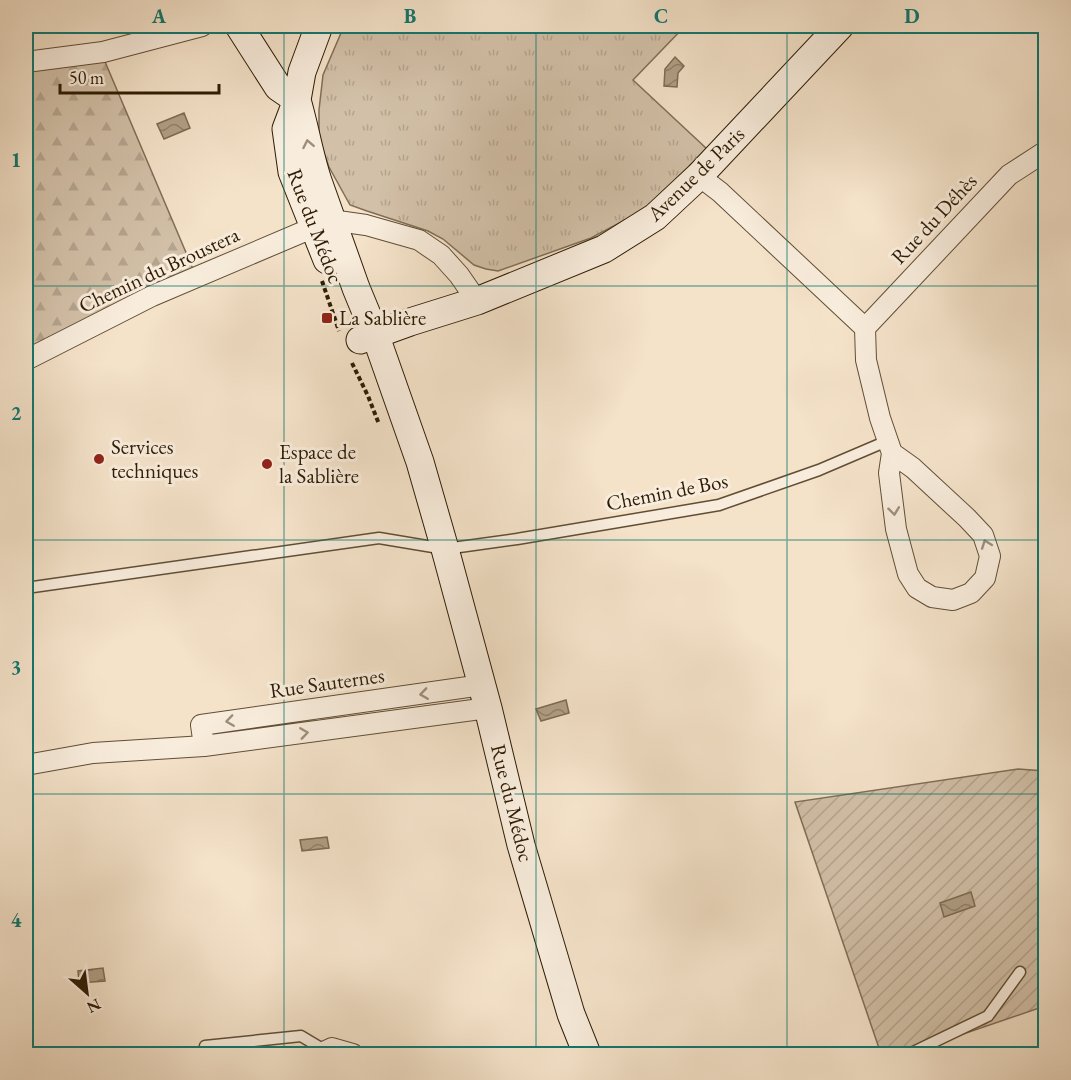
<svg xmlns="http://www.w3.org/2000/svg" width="1071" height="1080" viewBox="0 0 1071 1080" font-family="'EB Garamond',serif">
	<defs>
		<pattern id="forest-firs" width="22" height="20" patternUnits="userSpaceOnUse" patternTransform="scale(1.5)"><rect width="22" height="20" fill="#d2c0a8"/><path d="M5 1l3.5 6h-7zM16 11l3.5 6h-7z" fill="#b5a48f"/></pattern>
		<pattern id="park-tufts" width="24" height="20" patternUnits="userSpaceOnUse" patternTransform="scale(1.5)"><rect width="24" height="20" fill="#d2c0a8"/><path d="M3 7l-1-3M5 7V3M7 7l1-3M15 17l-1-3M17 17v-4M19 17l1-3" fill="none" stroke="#b5a48f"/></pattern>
		<pattern id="garden-furrows" width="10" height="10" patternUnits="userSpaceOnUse" patternTransform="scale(1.5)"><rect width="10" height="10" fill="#d2c0a8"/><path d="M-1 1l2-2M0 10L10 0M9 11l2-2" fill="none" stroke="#b5a48f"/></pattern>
		<pattern id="water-waves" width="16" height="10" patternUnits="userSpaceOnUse" patternTransform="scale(1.5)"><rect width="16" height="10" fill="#b19f86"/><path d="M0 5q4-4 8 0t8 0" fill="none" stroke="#90816b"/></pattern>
	</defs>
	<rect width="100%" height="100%" fill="#f4e2c9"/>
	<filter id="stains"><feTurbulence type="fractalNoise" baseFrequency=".00333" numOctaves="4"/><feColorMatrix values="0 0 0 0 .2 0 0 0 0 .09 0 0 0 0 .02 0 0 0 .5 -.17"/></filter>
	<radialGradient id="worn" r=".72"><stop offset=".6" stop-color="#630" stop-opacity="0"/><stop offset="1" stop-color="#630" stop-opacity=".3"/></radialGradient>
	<path fill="url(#forest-firs)" stroke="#806e56" stroke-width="1.5" d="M103,57L193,269L26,352V72L52,68Z"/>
	<path fill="url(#park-tufts)" stroke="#806e56" stroke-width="1.5" d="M344,26H685L633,80L707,149L642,211L591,238L498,271L486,269L474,265L443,239L428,231L367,211L350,205L329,167L319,139V110L323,75Z"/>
	<path fill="url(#garden-furrows)" stroke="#806e56" stroke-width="1.5" d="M1018,769L1045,771V1006L905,1054H881L795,802Z"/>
	<path fill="url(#water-waves)" stroke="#7d6b52" stroke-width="1.5" d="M675,57L684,66L678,73L677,87L664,86L665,69Z
		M184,113L190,128L164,139L157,124Z
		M566,700L569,713L541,721L536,709Z
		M327,837L329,848L302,851L300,840Z
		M971,892L975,906L944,917L940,903Z
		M103,968L105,981L79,983L78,971Z"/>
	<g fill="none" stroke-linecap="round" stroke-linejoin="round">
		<defs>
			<path id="lane" d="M26,588L379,538L445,549L517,539L719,505L819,470L887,441
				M205,1046L301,1036L326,1051
				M909,1054L988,1016L1020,972"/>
			<path id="street" d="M26,62L103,52L202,26
				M699,176L720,192L865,328L1009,175L1046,151
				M865,328L866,360L880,418L892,453L889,473L896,529L908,574L917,588L932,597L953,600L971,593L985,578L990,556L983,535L967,518L913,468L892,453
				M26,360L152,296L331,220L366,225L419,240L441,255L459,275L477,301
				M204,746L201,725L482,685
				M26,765L93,753L204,746L488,708
				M319,1054L332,1048L353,1054"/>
			<path id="secondary" d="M239,26L278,87L297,100
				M319,26L302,72L297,100L286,129L292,172L327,260
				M297,100C305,127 309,154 318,181L356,288L375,334L420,462L445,549L488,708L521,845L571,1014L587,1054
				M360,340L410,322L477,301L604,249L655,217L699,176L840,26"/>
		</defs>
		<use href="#lane" stroke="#604e35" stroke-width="13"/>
		<use href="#street" stroke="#604e35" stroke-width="22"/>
		<use href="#secondary" stroke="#2e1c04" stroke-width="29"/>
		<path stroke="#2e1c04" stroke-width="4" stroke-dasharray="4.5 3" stroke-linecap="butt" d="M322,281L339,331
			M352,363L368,396L379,424"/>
		<use href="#lane" stroke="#f8ecdc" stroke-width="10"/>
		<use href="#street" stroke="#f8ecdc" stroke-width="20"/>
		<use href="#secondary" stroke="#f8ecdc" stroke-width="27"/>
	</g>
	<defs><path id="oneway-chevron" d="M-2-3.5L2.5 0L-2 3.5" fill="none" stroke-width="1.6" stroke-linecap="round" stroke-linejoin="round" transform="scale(1.5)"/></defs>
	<g stroke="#9d8e7b">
		<use href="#oneway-chevron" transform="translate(308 144) rotate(-101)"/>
		<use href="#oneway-chevron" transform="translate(894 511) rotate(83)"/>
		<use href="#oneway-chevron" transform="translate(986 544) rotate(-110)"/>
		<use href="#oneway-chevron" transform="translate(424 694) rotate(172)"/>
		<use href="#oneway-chevron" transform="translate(230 721) rotate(172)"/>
		<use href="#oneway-chevron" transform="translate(304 733) rotate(-8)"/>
	</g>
	<path fill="none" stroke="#0f766e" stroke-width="1.5" stroke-opacity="0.55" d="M284,26V1054M536,26V1054M787,26V1054M26,286H1046M26,540H1046M26,794H1046"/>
	<g fill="#8f2418" stroke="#f8ecdc" stroke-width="2">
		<rect x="321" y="312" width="12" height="12" rx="3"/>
		<circle cx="99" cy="459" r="6"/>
		<circle cx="267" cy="464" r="6"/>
	</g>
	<g text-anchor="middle" stroke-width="6" stroke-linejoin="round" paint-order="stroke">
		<g font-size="21" fill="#2e1c04" stroke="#f8ecdc">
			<text transform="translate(696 174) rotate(-44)" y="7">Avenue de Paris</text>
			<text transform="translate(934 219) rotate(-47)" y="7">Rue du Déhès</text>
			<text transform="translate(315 226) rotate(69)" y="7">Rue du Médoc</text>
			<text transform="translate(159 270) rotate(-25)" y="7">Chemin du Broustera</text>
			<text transform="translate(667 492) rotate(-11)" y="7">Chemin de Bos</text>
			<text transform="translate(327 683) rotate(-8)" y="7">Rue Sauternes</text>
			<text transform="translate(512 803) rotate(76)" y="7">Rue du Médoc</text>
		</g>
		<g font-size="21" fill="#2e1c04" stroke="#f8ecdc" text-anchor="start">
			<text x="339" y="325">La Sablière</text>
			<text x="111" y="454">Services<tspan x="111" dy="24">techniques</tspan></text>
			<text x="279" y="459">Espace de<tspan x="279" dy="24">la Sablière</tspan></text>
		</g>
	</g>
	<rect width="1071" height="1080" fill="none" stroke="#f4e2c9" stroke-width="66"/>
	<g transform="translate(87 993) rotate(152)" stroke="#f8ecdc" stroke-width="4.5" paint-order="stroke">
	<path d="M0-4.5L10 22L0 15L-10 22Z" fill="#2e1c04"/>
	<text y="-9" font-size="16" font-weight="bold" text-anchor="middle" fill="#2e1c04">N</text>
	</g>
	<path d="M60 84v9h159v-9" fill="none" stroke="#2e1c04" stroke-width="3"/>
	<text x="69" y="84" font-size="18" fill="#2e1c04" stroke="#f8ecdc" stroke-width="4.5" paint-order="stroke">50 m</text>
	<rect x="33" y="33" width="1005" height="1014" fill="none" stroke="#0f766e" stroke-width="2"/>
	<g font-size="20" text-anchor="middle" font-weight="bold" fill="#0f766e">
		<text x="159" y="23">A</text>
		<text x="410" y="23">B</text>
		<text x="661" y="23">C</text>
		<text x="912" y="23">D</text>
		<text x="16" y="167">1</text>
		<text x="16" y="420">2</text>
		<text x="16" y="674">3</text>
		<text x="16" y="927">4</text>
	</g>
	<rect width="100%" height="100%" filter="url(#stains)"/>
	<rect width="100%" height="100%" fill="url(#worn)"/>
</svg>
